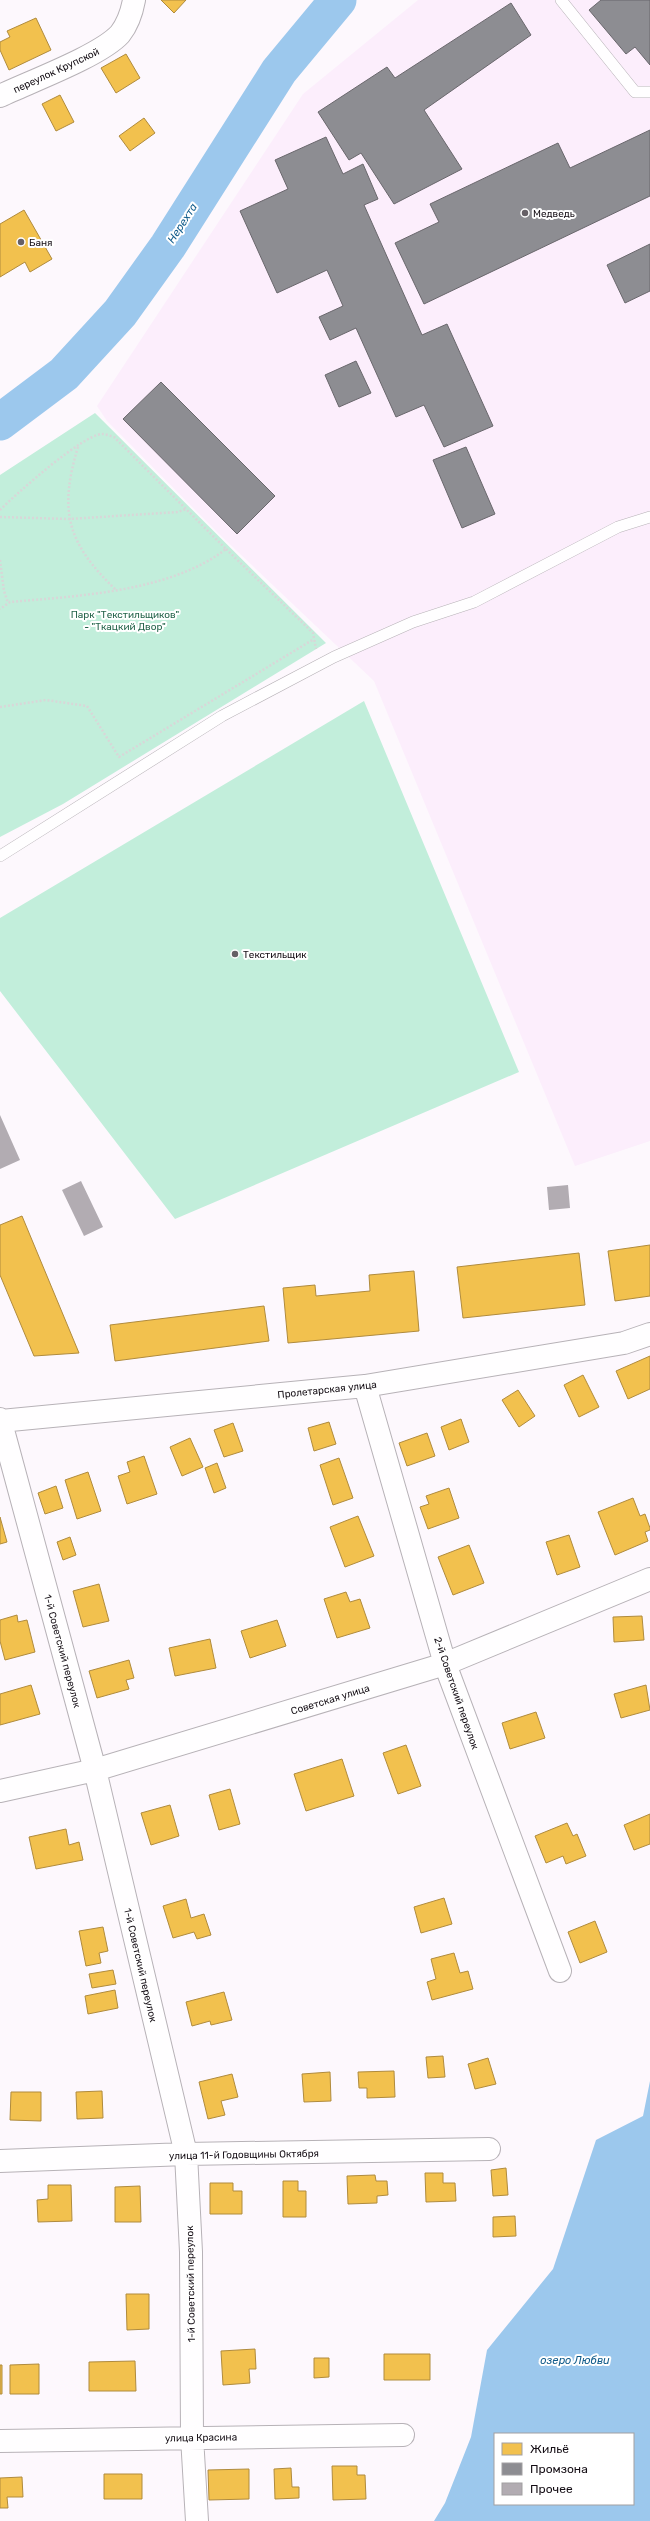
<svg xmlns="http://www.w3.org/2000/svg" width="650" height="2521" viewBox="0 0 650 2521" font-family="Rubik,sans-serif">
	<rect width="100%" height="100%" fill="#fdf8fd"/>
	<path fill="#fceefc" d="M418,0H650V1141L575,1166L374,681L219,534L107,421L97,406L303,94Z"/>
	<path fill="#c2eedb" d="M95,413L326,643L63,804L0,837V475Z
		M364,701L519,1072L175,1219L0,991V918Z"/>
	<path fill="#9cc8ed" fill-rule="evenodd" d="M650,2081V2521H434L445,2503L471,2437L487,2350L553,2269L596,2140L643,2116ZM495,2434H633V2504H495Z"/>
	<path fill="#f2c14e" stroke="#b08b3d" d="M161,0H186L174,13Z
		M36,18L51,50L9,70L0,50V42L10,37L7,31Z
		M126,54L140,78L116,93L101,68Z
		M60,95L74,122L56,131L42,104Z
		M144,118L155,133L130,151L119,136Z
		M24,210L52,259L30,272L25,262L0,277V224Z
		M22,1216L79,1353L34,1356L0,1275V1225Z
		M650,1245V1296L615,1301L608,1251Z
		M579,1253L585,1305L463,1318L457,1267Z
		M414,1271L419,1331L288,1343L283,1288L315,1285L316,1296L370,1291L369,1275Z
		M264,1306L269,1341L115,1361L110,1325Z
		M650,1356V1389L628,1399L616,1371Z
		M583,1375L599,1407L579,1417L564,1385Z
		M518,1390L535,1416L519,1427L502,1400Z
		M461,1419L469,1442L449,1450L441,1427Z
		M329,1422L336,1444L314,1451L308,1428Z
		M233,1423L243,1451L224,1457L214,1430Z
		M427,1433L435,1456L407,1466L399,1443Z
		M190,1438L203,1467L182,1476L170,1447Z
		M144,1456L157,1494L127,1504L118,1476L130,1472L127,1462Z
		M339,1458L353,1498L333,1505L320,1465Z
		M217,1463L226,1488L214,1493L205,1468Z
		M88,1472L101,1511L77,1519L65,1480Z
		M56,1486L63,1508L45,1514L38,1493Z
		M449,1488L459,1518L428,1529L420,1507L429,1504L426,1496Z
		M633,1498L640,1516L645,1514L650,1528V1530L645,1532L648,1541L615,1555L598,1512Z
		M358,1516L374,1556L345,1567L330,1527Z
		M0,1517L7,1542L0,1544Z
		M569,1535L580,1567L557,1575L546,1542Z
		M70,1537L76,1555L63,1560L57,1542Z
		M469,1545L484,1583L453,1595L438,1557Z
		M99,1584L109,1621L83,1627L73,1591Z
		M346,1592L350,1602L360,1599L370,1628L337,1638L324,1599Z
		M17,1615L18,1622L27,1620L35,1652L5,1660L0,1641V1620Z
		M642,1616L644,1640L614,1642L613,1617Z
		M277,1620L286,1646L250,1658L241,1631Z
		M210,1639L216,1668L175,1676L169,1648Z
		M129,1660L134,1678L126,1680L129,1689L97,1698L89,1671Z
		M31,1685L40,1714L0,1725V1694Z
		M646,1685L650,1710L621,1718L614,1694Z
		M536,1712L545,1738L510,1749L502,1723Z
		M406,1745L421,1786L398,1794L383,1753Z
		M342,1759L354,1796L306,1811L294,1774Z
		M230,1789L240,1824L219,1830L209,1795Z
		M170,1805L179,1836L151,1845L141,1813Z
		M650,1814V1844L634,1850L624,1825Z
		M567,1823L573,1836L577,1834L586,1856L566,1864L563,1856L546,1863L535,1836Z
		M66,1829L69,1845L79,1842L83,1860L36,1869L29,1837Z
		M444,1898L452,1924L421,1933L414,1907Z
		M186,1899L191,1918L204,1914L211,1935L197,1939L194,1932L173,1938L163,1906Z
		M595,1921L607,1952L580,1963L568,1932Z
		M103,1927L108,1951L99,1953L101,1963L86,1966L79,1931Z
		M454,1953L460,1973L468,1971L473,1989L432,2000L427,1982L436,1979L431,1959Z
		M113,1970L116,1984L92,1988L89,1974Z
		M115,1990L118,2008L88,2014L85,1996Z
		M224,1992L232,2020L211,2025L210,2021L192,2026L186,2002Z
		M443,2056L445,2077L428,2078L426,2057Z
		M488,2058L496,2084L475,2089L468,2064Z
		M394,2071L395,2097L367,2098V2088H359L358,2072Z
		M330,2072L331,2101L304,2102L302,2074Z
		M232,2074L238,2097L221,2101L225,2115L208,2119L199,2082Z
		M102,2091L103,2118L77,2119L76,2092Z
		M11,2092H41V2121L10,2120Z
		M506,2168L508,2195L493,2196L491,2170Z
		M425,2173H443V2183H455L456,2201L426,2202Z
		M375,2175L376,2181H387L388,2195L377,2196V2203L348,2204L347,2176Z
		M283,2181H298V2191H306V2217H283Z
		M210,2183H233V2191H242V2214H210Z
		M48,2185H71L72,2221L38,2222L37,2200L48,2199Z
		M140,2186L141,2222H115V2187Z
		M515,2216L516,2236L493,2237V2217Z
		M126,2294H149V2329L127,2330Z
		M255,2349L256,2369H249L250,2383L223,2385L221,2351Z
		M384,2354H430V2380H384Z
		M314,2358H329V2377L314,2378Z
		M135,2361L136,2391H89V2362Z
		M39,2364V2394H10V2365Z
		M0,2365H2V2394H0Z
		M332,2466H357V2475H365L366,2499L333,2500Z
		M291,2468L292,2487H299V2498L275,2499L274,2469Z
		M249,2469V2499L209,2500L208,2470Z
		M104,2474H142V2499H104Z
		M22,2477L23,2497H7L8,2508H0V2478Z"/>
	<path fill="#8d8d92" stroke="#69676c" d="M601,0H650V65L635,47L626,54L589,10Z
		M511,3L531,35L424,110L462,169L394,204L361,153L349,160L318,112L387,67L395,78Z
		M650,130V196L424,304L395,243L439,222L430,204L558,143L570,168Z
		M326,137L343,174L363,164L378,199L364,205L422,335L447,324L493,426L444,447L424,405L396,417L356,328L330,340L319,317L343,306L327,270L277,293L240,211L288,189L275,160Z
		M650,244V291L625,303L607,265Z
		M356,361L371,393L339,407L325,375Z
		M161,382L275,496L237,534L123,419Z
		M466,447L495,514L462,528L433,460Z"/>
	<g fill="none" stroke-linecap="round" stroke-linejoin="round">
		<path stroke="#9cc8ed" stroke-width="37" d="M0,422L64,374L120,313L168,246L279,71L338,0"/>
	</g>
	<path fill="#b2acb2" d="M0,1115L20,1160L0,1169Z
		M81,1181L103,1227L84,1236L62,1190Z
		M568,1185L570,1208L549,1210L547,1187Z"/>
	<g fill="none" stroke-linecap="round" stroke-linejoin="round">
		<defs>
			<path id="lane" d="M561,0L635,92H650
				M0,856L222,716L334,657L413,622L474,602L618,527L650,517"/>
			<path id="street" d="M0,96C29,82 100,56 120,34C127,25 132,11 134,0
				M365,1386L445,1664L560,1971
				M0,1419L95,1770L186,2154L191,2252L192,2437L197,2521
				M0,1421L365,1386L624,1343L650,1334
				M0,1791L95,1770L445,1664L650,1579
				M0,2161L186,2154L489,2149
				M0,2441L403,2435"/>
		</defs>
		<use href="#lane" stroke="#b7b2b7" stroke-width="12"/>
		<use href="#street" stroke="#b7b2b7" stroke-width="24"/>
		<path stroke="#d8d7d8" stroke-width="2.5" stroke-dasharray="2 2" stroke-linecap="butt" d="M78,447C58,513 68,544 117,591
			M0,510C16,494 82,435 102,434C106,434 110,436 114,437L226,549C170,592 77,596 10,602L0,609
			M0,517L69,519L178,512L186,509
			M226,549L313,633L316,649
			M0,560L4,591L8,603
			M0,707L46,700L87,706L119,757L314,639"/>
		<use href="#lane" stroke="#fffeff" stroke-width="11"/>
		<use href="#street" stroke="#fffeff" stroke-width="22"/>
	</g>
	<g fill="#666066" stroke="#fff" stroke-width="1.5">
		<circle cx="525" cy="213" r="4"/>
		<circle cx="21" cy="242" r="4"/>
		<circle cx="235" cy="954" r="4"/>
	</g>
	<g text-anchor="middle" stroke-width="4" stroke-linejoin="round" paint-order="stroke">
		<g font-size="10" fill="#150e15" stroke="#fff">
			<text transform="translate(56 70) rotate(-25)" y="4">переулок Крупской</text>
			<text transform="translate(327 1389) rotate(-6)" y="4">Пролетарская улица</text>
			<text transform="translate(63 1651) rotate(75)" y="4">1-й Советский переулок</text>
			<text transform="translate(457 1693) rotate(71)" y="4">2-й Советский переулок</text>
			<text transform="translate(330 1699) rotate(-17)" y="4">Советская улица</text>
			<text transform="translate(141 1965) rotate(77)" y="4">1-й Советский переулок</text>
			<text transform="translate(244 2154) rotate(-1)" y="4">улица 11-й Годовщины Октября</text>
			<text transform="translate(190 2284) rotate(-91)" y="4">1-й Советский переулок</text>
			<text transform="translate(201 2437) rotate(-1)" y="4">улица Красина</text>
		</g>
		<g font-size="10" fill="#150e15" stroke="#fff" text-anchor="start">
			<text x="533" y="217">Медведь</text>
			<text x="29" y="246">Баня</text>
			<text x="243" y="958">Текстильщик</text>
		</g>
		<g font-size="10" fill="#24634a" stroke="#fff">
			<text x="125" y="618">Парк "Текстильщиков"<tspan x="125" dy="12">- "Ткацкий Двор"</tspan></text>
		</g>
		<g font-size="11" font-style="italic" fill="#115c8b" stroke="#fff">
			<text transform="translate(182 223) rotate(-57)" y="4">Нерехта</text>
			<text x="575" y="2364">озеро Любви</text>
		</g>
	</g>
	<rect x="494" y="2433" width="140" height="72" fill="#ffffff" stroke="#a19fa1"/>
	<rect x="502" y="2443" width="20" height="12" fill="#f2c14e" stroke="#a19fa1"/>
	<text x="530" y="2453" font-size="12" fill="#150e15">Жильё</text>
	<rect x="502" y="2463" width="20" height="12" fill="#8d8d92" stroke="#a19fa1"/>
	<text x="530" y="2473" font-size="12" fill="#150e15">Промзона</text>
	<rect x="502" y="2483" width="20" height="12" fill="#b2acb2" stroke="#a19fa1"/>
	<text x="530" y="2493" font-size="12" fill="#150e15">Прочее</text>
</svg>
